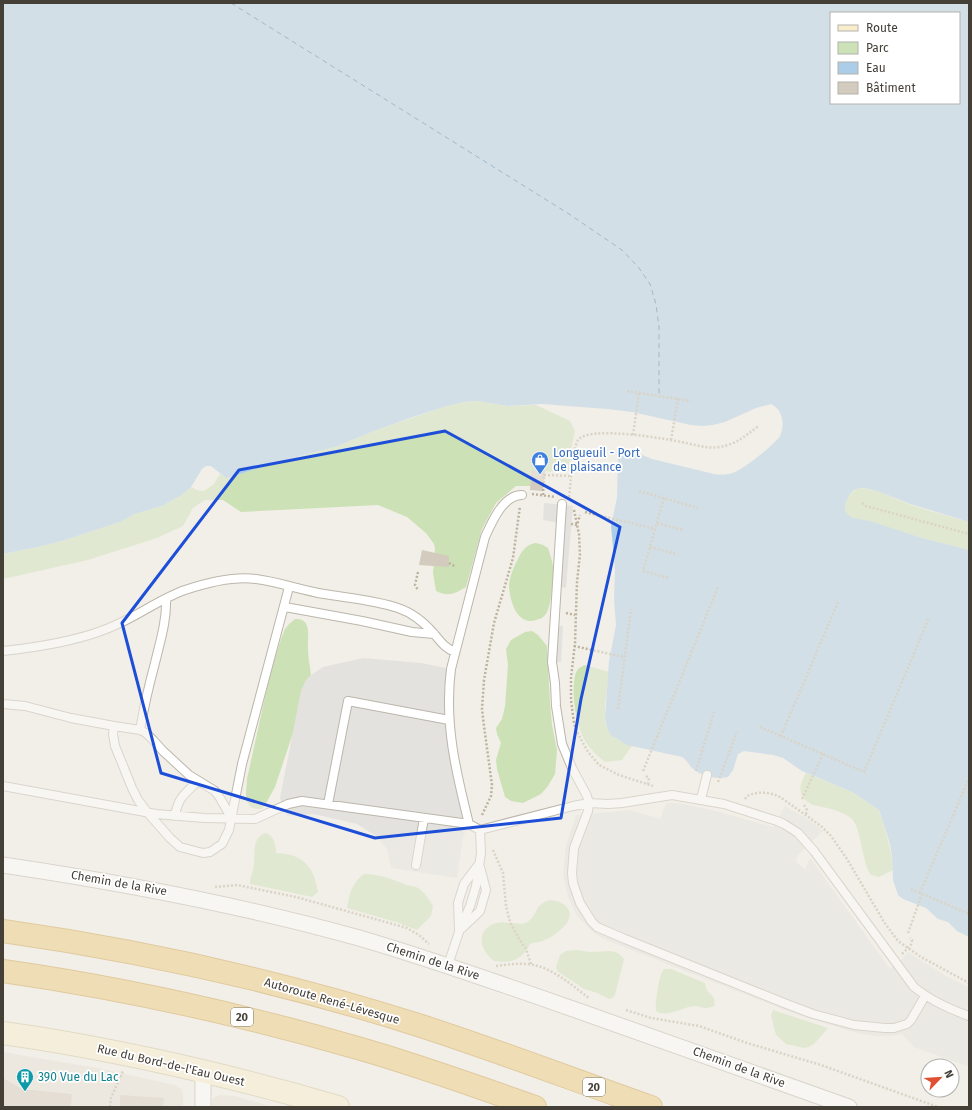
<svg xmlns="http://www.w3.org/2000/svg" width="972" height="1110" viewBox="0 0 972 1110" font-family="'Fira Sans',sans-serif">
	<rect width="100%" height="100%" fill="#f2efe8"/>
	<path fill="#e5e1d6" d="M3,1052L97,1068L175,1085L181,1089L183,1095V1107H3Z
		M220,1095L235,1096L272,1107H211L213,1098Z"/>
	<path fill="#cce1b5" d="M477,401L508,406L536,405L570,421L575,431L571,449L569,471L555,472L531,470L530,486H516L496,503L482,529L466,587C454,594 449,597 436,591L433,573L435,549L434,544L426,533L407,517L378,505L241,512L223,500H205L193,508L183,526L157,538L88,560L3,579V554L38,547L65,540L120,522L135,514L162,506L182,495L191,487L197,490L204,491L214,484L220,474L226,478L234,476L278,462L338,446L374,431L444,407L463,402Z
		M861,488C879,489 894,499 911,505C930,511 950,517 969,522V550C936,543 904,533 872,522C864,519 851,521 846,513C843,509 845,503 847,499C851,492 854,490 861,488Z
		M536,543L543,545L548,548C550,554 552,560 553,566C554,575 551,608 546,614C543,618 540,619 536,620C517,626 510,601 509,587C509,579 513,568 517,561C521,552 526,544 536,543Z
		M295,619C313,618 307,638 308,649C308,658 310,666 311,675L305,682L299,703L294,730L275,787L265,805L261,809H256L250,807L247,802L246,794L247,779L271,670L281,639L285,629L289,624Z
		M532,631L538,635L547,646L550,703L552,725L557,750L555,774L548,786L541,794L523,803L511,801L505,797L497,769L496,760L501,743L497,734L496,728L502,719L505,706L508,665L506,649L511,640L525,632Z
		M585,665L609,672C608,685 601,719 608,731C613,738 624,744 632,746L622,760L605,762C597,756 590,749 585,741C576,726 571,694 575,676C575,673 577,670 579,668Z
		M806,773L852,792L879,810C885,831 892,848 893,870L879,877L871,875C861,861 862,828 851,818C843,812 832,809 822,807C820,806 816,806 813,805C797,797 798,787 806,773Z
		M265,833C274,835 276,845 276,853C303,854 314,866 318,892L312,897L250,884C250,876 254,870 254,863C255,851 252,839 265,833Z
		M364,874C381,874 391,879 407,885C410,886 413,886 416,887C424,890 429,900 433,906L431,916L417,930L396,922L347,908C350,893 351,884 364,874Z
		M551,900C558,901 566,903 569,911C574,924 550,939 539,942C535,943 533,942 530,944C521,961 512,963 494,961C487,955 480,947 482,938C482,933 485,930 488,927C502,916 516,928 527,922C539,915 533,904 551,900Z
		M577,950L590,952L611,951L618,953L624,959L615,995L613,998L609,999L597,993L584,989L557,971L556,967L560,955L566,951Z
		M664,969H671L705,983C706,986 706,988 707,990C712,997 716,996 714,1006C702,1011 702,1005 693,1006C681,1008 668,1018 656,1011C655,1003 659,973 664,969Z
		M773,1010L828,1028L814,1044L809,1047L804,1048L786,1044L776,1035L771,1015Z"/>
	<path fill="#e3e2df" d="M544,503L573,506L566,588L556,586L560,523L543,520Z
		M553,625L563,626L561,662H552Z
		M363,658L421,663L451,669L448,704L469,824L463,837L457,878L391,868L387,849L376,836L357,824L314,814L287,816L280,798L301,691L305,682L311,675L323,667Z
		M666,803H678L712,810L773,827L785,806L811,821L823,831L798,855L796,862L805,869L810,858L890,969L902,959L908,952L946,976L969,987V1067L914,1047L902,1034L891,1036H876L857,1033L798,1015L616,944L600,937L592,931L577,916L573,907L568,897L563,875L566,846L576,815L630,810L660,819Z"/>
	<path fill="#abcde7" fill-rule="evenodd" d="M3,3H969V522L910,504L885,494L870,489L861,488L854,490L850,494L845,504V510L847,514L853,518L870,521L922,538L969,550V937L957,931L948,922L938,919L926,908L903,899L898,895L893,880L892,856L890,844L879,810L852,792L802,771L783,758L773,755L744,751L738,754L733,770L728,777C717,780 701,776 692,768C689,765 687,760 682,757L627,745L612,736L608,731L606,724L605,717L609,661L616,625L614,600L615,570L611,525L617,498L618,457L624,453L629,452L640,454L652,459L714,474C721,475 728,475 735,472C745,468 774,445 780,436C783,430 783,424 782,418C780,411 777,407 771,404L756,408L725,422L713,425L703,426L691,425L632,412L607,409L542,404L508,406L477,401L463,402L444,407L413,417L374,431L338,446L278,462L234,476L226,478L211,466H206L202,469L191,487L182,495L162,506L135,514L120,522L65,540L38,547L3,554ZM831,13H959V103H831Z"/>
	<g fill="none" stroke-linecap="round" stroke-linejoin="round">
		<path stroke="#3e76a3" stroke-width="1" stroke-dasharray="5 4" stroke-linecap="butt" d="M231,3L569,214L622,250L639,268L650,284L656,304L659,327V396"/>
	</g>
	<path fill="#d2cbbe" d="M531,470L545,471L543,491L530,490Z
		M422,550L449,556V567L419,565Z
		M3,1078L22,1089L72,1094L71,1107H3Z
		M120,1095L164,1098L163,1107H120Z"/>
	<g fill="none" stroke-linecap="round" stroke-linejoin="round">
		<defs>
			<path id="lane" d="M562,504L552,662L555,683L556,706L562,744L572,768L587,796L589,803L588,811L574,848L572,873L573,883L580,903L592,922L597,927L625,939L789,1005L813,1014L854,1025L885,1028H894L907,1024L911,1020L925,996
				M285,607L362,621L412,632L434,634
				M3,651C41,647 86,640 120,623C142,613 162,598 185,590C206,583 234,576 256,579C279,582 301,590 324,594C348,598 375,600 398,608C413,613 425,623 435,635C441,642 446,649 455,652
				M3,704L25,706L71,718L114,726L140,730L146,733L153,740L163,751L189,775L215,791L220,798L232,819
				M114,726L113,734L115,746L132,788L138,800L147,812L170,838L180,847L203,853L210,852L222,844L229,830L242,764L289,587
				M140,730C144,707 149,685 155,663C160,642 167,620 166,599
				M3,786L156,814L204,818L255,819L288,804L302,801L469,824L480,830L573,806L589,803L608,804L622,803L672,795L724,804L777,821L784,824L798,833L814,851L914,987C931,1001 949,1009 969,1016
				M701,799L707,775
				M328,804L348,701L449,720
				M175,816C178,797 185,794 198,781
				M469,824C456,772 444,723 451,669L485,537C492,522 503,495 522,495
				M416,865L424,818
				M462,928L480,911L486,890L480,867
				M459,929L458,903L464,884L479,864
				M448,965L459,932L470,906L476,886L481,853L480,830"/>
			<path id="street" d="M3,865C124,883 241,905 359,938C431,959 502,984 573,1009C665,1041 757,1074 849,1107
				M203,1107V1071"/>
			<path id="secondary" d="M3,1033C116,1049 228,1075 338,1107"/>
			<path id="highway" d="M3,931C144,951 283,982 418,1025C496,1050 574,1080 651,1107
				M3,971C122,988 239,1014 354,1047C415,1064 475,1086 535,1107"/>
		</defs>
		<use href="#lane" stroke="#bcb6ab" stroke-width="10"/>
		<use href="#street" stroke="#bcb6ab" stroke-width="17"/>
		<use href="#secondary" stroke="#ccc19d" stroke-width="24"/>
		<use href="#highway" stroke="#ca9d49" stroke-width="24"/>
		<path stroke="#bcb29e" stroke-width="2.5" stroke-dasharray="2 2" stroke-linecap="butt" d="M627,391L691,401
			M633,435L639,393
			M671,440L678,399
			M639,491L698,508
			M532,494L555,497
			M543,495L544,475L571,476
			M569,497C571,484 572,450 578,440C589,425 668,439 686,443C697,445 708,449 719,447C738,444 744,436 759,426
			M664,498L643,571L669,578
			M862,503L866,506L969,534
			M574,510L579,534L580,554L577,582L575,643L571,678V700L574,723L577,732L588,752L599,765L619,775L653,786
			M585,512L655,529
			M657,523L683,530
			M571,524L577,525L580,515
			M650,547L676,554
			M449,563L456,567
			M418,572L415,585L418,590
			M838,602L781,736L864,772L929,618
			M566,613L575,615
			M574,646L624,657
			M618,709L631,609
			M760,727L781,736
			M643,771L718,587
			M696,771L714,712
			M646,776L649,778L648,785
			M718,782L737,732
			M745,799L747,796C758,791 770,792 780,797L821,826L831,836L847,859L884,922L898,941L921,957L969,983
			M802,799L823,754
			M804,805L807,810L806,814
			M482,815L491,796L492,785L484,726L482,709L484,680L494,623L513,558L520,506
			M493,850L503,873L506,906L510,922L519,939L526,949L531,964
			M215,887L237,885L296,897L407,928L419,935L429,944
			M911,889L969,914
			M920,893L969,778
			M908,933L922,894
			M902,954C906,949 912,947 912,940L910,938
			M496,966C506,965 516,963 527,964C551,966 570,984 589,998
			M626,1010L651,1018L699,1026L747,1043L821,1065L938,1107
			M110,1107L111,1098L123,1071"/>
		<use href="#lane" stroke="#fff" stroke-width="8"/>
		<use href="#street" stroke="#fff" stroke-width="15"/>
		<use href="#secondary" stroke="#f8eecb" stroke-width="22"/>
		<use href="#highway" stroke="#ecc878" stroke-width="22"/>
	</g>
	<path d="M0 0H972V1110H0ZM445,431L620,527L581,699L561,818L375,838L161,773L122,623L239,470Z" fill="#f2efe8" fill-opacity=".55" fill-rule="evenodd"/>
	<path fill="none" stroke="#1d4ed8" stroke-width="3" stroke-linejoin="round" d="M445,431L620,527L581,699L561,818L375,838L161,773L122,623L239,470Z"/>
	<defs>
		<symbol id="shop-pin" viewBox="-11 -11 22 30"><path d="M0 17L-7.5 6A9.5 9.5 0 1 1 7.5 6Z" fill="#3f7fe0" stroke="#fff"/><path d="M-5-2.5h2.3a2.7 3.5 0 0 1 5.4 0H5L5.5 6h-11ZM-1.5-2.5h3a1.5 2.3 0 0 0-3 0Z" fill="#fff"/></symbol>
		<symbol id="building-pin" viewBox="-11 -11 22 30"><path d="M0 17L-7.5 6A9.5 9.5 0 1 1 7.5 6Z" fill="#0f9aa8" stroke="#fff"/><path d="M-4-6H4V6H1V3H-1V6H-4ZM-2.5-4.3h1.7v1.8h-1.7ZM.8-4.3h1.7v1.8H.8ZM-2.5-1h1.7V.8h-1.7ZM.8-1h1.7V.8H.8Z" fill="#fff"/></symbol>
	</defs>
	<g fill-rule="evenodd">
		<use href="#shop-pin" x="530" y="450" width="20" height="27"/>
		<use href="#building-pin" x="15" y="1067" width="20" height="27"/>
	</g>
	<g text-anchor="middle" stroke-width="3.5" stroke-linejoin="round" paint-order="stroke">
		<g fill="#fff" stroke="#7c7973" stroke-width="1">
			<rect x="231" y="1008" width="22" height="18" rx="3"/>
			<rect x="583" y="1078" width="22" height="18" rx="3"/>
		</g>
		<g font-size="11" font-weight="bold" fill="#443f37">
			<text x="242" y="1021">20</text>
			<text x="594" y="1091">20</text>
		</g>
		<g font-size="12" fill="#366cbe" stroke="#fff" text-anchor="start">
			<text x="553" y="457">Longueuil - Port<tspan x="553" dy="14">de plaisance</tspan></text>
		</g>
		<g font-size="12" fill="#443f37" stroke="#fff">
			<text transform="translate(119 883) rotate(10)" y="4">Chemin de la Rive</text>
			<text transform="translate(433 961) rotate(18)" y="4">Chemin de la Rive</text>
			<text transform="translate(332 1001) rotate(16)" y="4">Autoroute René-Lévesque</text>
			<text transform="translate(171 1065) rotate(13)" y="4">Rue du Bord-de-l'Eau Ouest</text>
			<text transform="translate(739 1067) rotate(20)" y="4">Chemin de la Rive</text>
		</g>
		<g font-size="12" fill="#0d838f" stroke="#fff" text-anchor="start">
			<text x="38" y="1081">390 Vue du Lac</text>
		</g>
	</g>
	<rect width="972" height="1110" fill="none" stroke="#443f37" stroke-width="8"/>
	<rect x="830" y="12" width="130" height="92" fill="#ffffff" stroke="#b4b2af"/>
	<rect x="838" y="25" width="20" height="6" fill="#f8eecb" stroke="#b4b2af"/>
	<text x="866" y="32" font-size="12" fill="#443f37">Route</text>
	<rect x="838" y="42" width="20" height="12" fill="#cce1b5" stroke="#b4b2af"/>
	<text x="866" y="52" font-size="12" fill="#443f37">Parc</text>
	<rect x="838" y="62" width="20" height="12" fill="#abcde7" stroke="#b4b2af"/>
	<text x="866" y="72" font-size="12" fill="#443f37">Eau</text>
	<rect x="838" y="82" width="20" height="12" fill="#d2cbbe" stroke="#b4b2af"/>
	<text x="866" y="92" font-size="12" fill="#443f37">Bâtiment</text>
	<g transform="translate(940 1078) rotate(65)"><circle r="19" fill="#ffffff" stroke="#b4b2af"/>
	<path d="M0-3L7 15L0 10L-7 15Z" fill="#e04f31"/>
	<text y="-6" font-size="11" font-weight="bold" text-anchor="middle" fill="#443f37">N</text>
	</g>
</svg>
